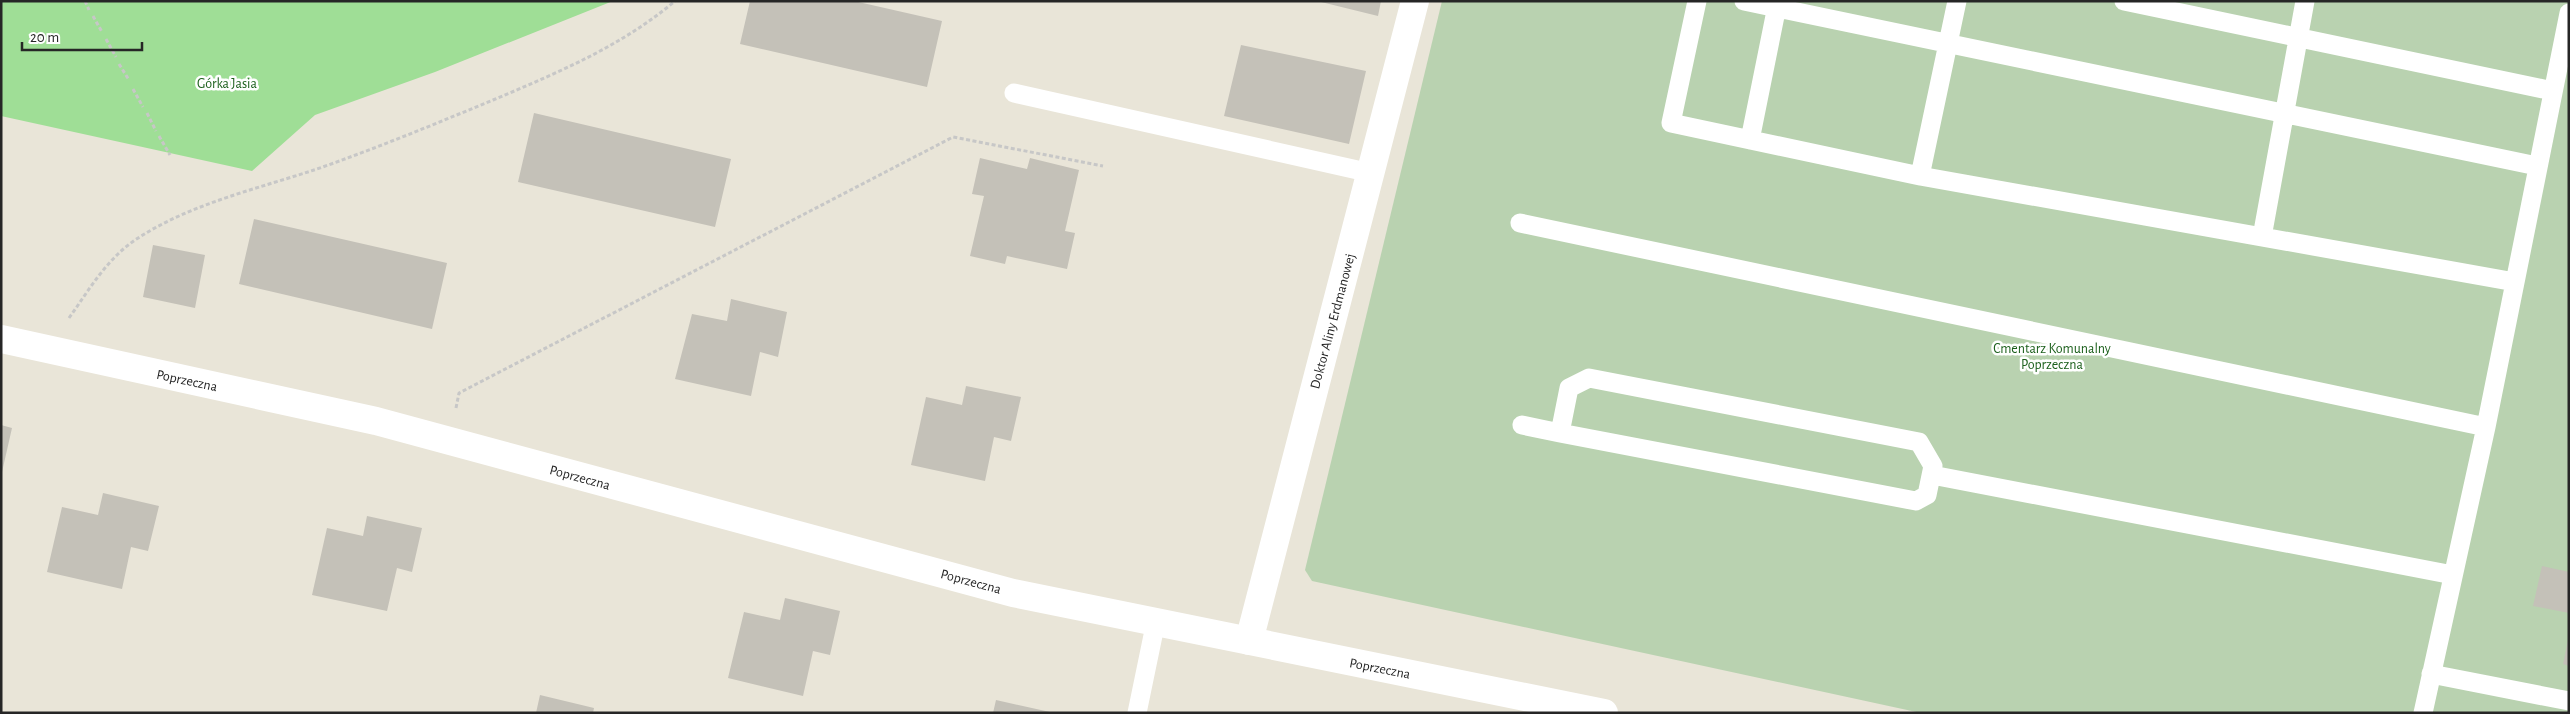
<svg xmlns="http://www.w3.org/2000/svg" width="2570" height="714" viewBox="0 0 2570 714" font-family="'Alegreya Sans',sans-serif">
	<rect width="100%" height="100%" fill="#e9e5d8"/>
	<path fill="#9fde96" d="M1,1H613L435,72L315,115L252,171L1,116Z"/>
	<path fill="#b9d2b0" d="M1442,1H2569V713H1921L1312,581L1305,570Z"/>
	<path fill="#c4c1b8" d="M750,1H854L942,21L927,87L740,44Z
		M1317,1H1381L1378,16Z
		M1241,45L1366,71L1349,144L1224,116Z
		M534,113L731,159L715,227L518,182Z
		M980,158L1027,169L1030,158L1079,170L1065,231L1075,233L1067,269L1007,256L1005,264L970,256L984,196L972,194Z
		M254,219L447,263L432,329L239,284Z
		M153,245L205,255L195,308L143,297Z
		M731,299L787,312L778,357L760,352L751,396L675,379L692,314L727,321Z
		M966,386L1021,397L1011,441L994,437L985,481L911,465L926,397L962,405Z
		M1,425L12,428L2,472H1Z
		M103,493L159,506L148,551L131,547L122,589L47,572L62,507L98,515Z
		M367,516L422,528L412,572L397,568L387,611L312,595L327,528L363,536Z
		M2542,566L2569,572V613L2533,606Z
		M785,598L840,611L830,655L813,651L803,696L728,678L744,612L780,620Z
		M2568,640H2569V666L2563,664Z
		M540,695L594,708L593,713H536Z
		M996,700L1050,712V713H993Z"/>
	<g fill="none" stroke-linecap="round" stroke-linejoin="round">
		<path stroke="#c7c7c7" stroke-width="3" stroke-dasharray="4 2.5" stroke-linecap="butt" d="M85,1L89,10
			M93,16L102,32
			M106,39L116,57
			M119,64L129,80
			M133,89L143,107
			M147,113L156,131
			M159,136L170,155
			M69,318C89,290 106,260 135,240C189,204 257,189 317,169C377,148 435,124 493,100C557,73 622,46 675,1
			M456,408L459,393L953,137L1103,166"/>
		<path stroke="#fff" stroke-width="19" d="M1697,1L1671,123L1920,176L2515,282
			M1744,1L2537,166
			M2124,1L2553,91
			M1014,93L1371,173
			M1750,140L1778,1
			M1920,176L1957,1
			M1520,223L2486,427
			M2262,237L2305,1
			M1522,425L1560,433L1916,501L1927,495L1933,466L1919,442L1589,378L1569,388L1560,433
			M1932,475L2453,575
			M2431,674L2569,701
			M1137,713L1156,621
			M2423,713L2486,427L2569,13"/>
		<path stroke="#fff" stroke-width="28" d="M1249,641L1415,1"/>
		<path stroke="#fff" stroke-width="28" d="M1,339L376,421L1013,593L1604,713"/>
	</g>
	<g text-anchor="middle" stroke-width="5" stroke-linejoin="round" paint-order="stroke">
		<g font-size="14" fill="#1b5f1b" stroke="#fff">
			<text x="227" y="88">Górka Jasia</text>
			<text x="2052" y="353">Cmentarz Komunalny<tspan x="2052" dy="16">Poprzeczna</tspan></text>
		</g>
		<g font-size="14" fill="#262626" stroke="#fff">
			<text transform="translate(1332 321) rotate(-75)" y="5">Doktor Aliny Erdmanowej</text>
			<text transform="translate(187 380) rotate(12)" y="5">Poprzeczna</text>
			<text transform="translate(580 477) rotate(15)" y="5">Poprzeczna</text>
			<text transform="translate(971 581) rotate(15)" y="5">Poprzeczna</text>
			<text transform="translate(1380 668) rotate(11)" y="5">Poprzeczna</text>
		</g>
	</g>
	<rect width="2570" height="714" fill="none" stroke="#262626" stroke-width="5"/>
	<path d="M22 42v8h120v-8" fill="none" stroke="#262626" stroke-width="2.5"/>
	<text x="30" y="42" font-size="15" fill="#262626" stroke="#ffffff" stroke-width="4" paint-order="stroke">20 m</text>
</svg>
